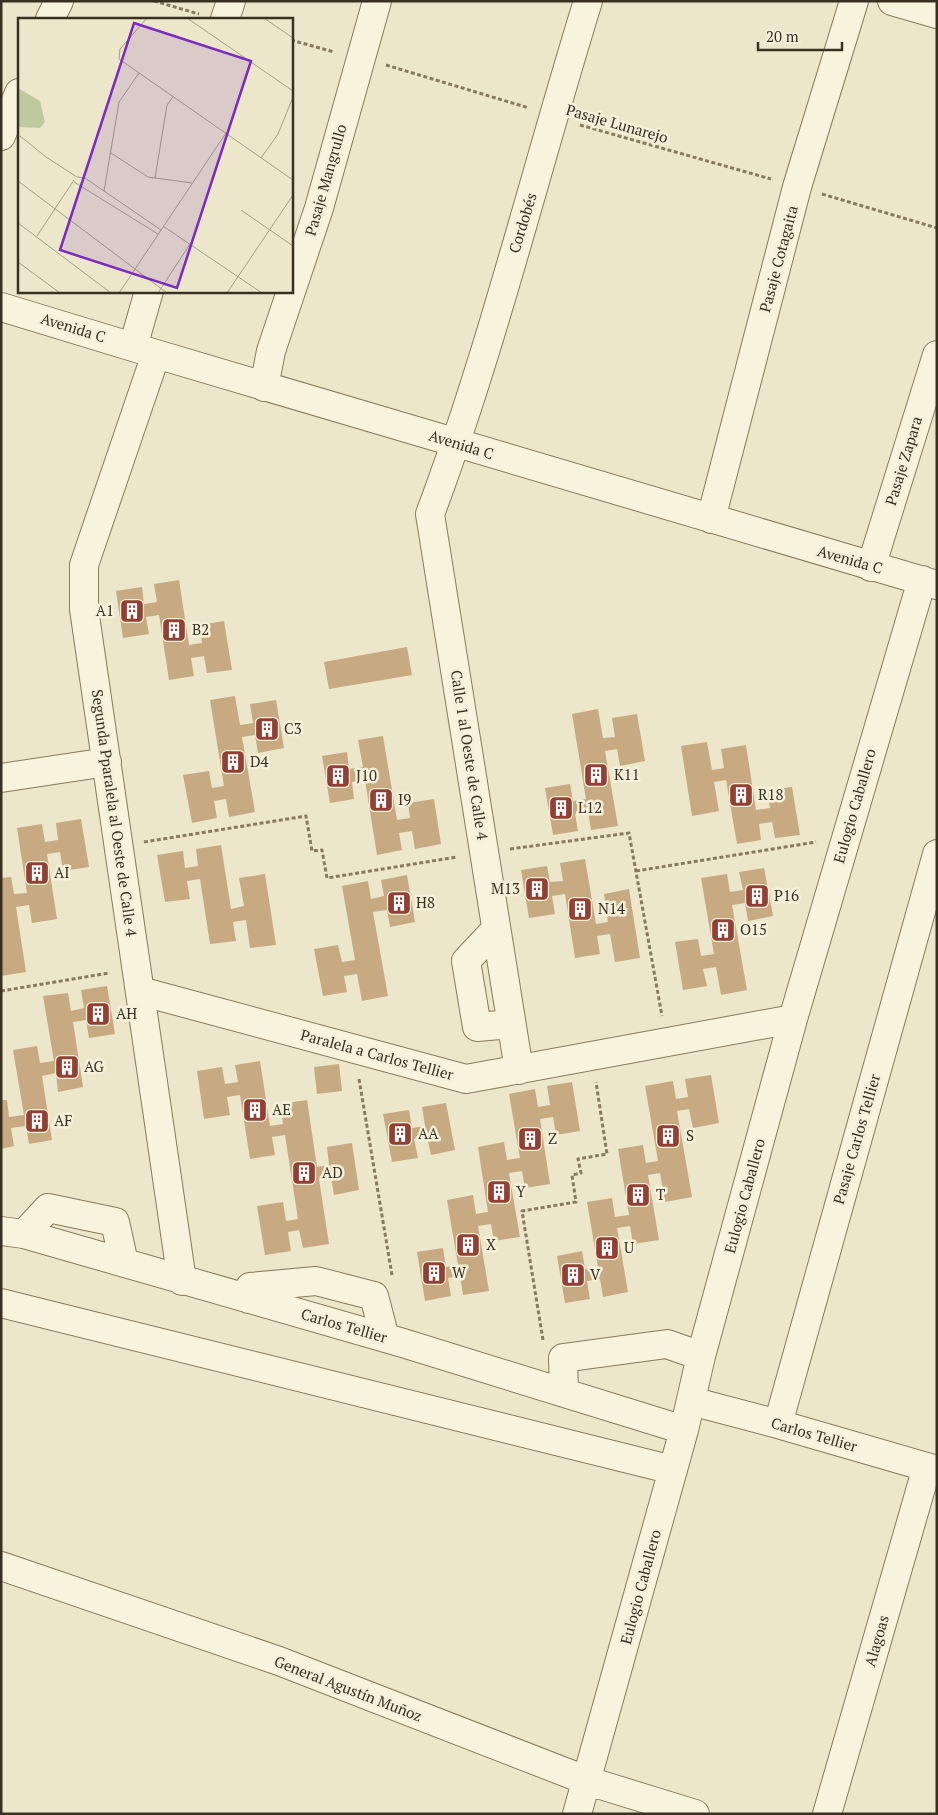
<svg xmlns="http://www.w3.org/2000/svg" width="938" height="1815" viewBox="0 0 938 1815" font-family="'PT Serif',serif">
	<rect width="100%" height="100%" fill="#ece7ca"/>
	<path fill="#c7a982" d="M179,580L189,645L202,643L200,625L224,621L232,670L207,673L204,656L191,658L194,676L169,680L159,615L146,617L149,634L123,638L116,591L142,587L144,604L157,602L154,584Z
		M407,647L412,675L329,689L324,662Z
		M235,696L240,725L253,723L250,704L276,700L284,748L258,753L255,735L242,737L255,812L229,817L226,799L214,801L217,818L192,823L183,775L209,771L212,788L224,786L210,700Z
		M598,709L603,738L615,737L612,718L637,714L645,761L620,766L617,749L605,751L618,826L591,830L588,812L575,814L578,831L553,835L545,788L570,784L573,801L586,799L572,714Z
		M383,736L397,820L410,818L408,803L434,799L441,844L415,849L412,831L399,833L402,850L377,855L365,780L352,782L354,799L330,803L322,756L347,752L349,769L363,767L358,740Z
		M707,742L712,770L724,768L721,749L746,745L756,810L770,808L767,790L792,787L800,835L775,838L772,822L759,824L761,840L737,844L726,780L714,782L719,811L692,816L681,746Z
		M81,819L89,867L63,871L60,852L47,854L57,919L32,923L29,905L16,907L26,972L1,976V878L11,877L14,894L27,893L17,828L42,824L45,842L58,840L56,823Z
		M221,845L231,909L244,906L239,878L265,874L276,945L250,948L246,920L233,922L236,941L210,944L200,879L187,881L190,899L165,902L157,855L183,851L185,868L198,866L196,849Z
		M585,859L596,924L608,922L604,894L629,889L640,958L615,962L610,934L597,936L600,954L575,958L565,894L552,896L555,914L529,918L521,870L547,866L550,882L563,881L560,863Z
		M764,868L773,916L748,921L745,903L732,905L747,990L721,995L716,967L703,969L707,986L683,990L675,942L698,939L701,956L714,954L701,878L727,874L730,892L743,890L739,872Z
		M407,875L415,922L390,927L387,910L373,912L388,996L362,1001L357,974L344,976L347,992L323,996L314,949L338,945L342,962L355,960L342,886L368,881L371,899L384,896L381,880Z
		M107,986L115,1034L89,1038L86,1020L73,1022L83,1087L58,1092L56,1073L42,1076L52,1140L29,1144L26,1126L11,1128L14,1146L1,1149V1100H7L9,1117L24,1115L13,1050L37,1046L40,1063L54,1061L43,996L68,993L71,1011L84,1008L81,990Z
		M260,1061L270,1126L283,1124L280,1104L307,1100L317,1167L329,1165L327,1147L352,1143L359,1190L334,1195L331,1177L319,1179L329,1244L303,1248L299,1230L288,1232L291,1251L265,1255L257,1206L283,1202L286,1221L298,1219L285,1135L272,1137L275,1155L250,1159L240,1095L227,1097L230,1115L204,1119L197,1071L222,1067L225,1084L238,1082L235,1065Z
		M339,1064L342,1091L317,1094L314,1067Z
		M711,1075L719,1123L693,1128L689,1109L677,1111L692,1197L665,1202L660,1173L648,1175L659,1240L633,1244L630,1226L617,1228L628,1292L603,1297L600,1279L587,1281L590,1299L565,1303L557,1256L582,1251L585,1269L598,1267L587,1202L612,1198L615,1217L629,1215L618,1149L643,1145L646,1163L658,1161L645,1086L673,1081L676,1099L688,1097L685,1079Z
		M572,1082L580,1131L556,1135L553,1117L540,1119L550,1184L525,1188L522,1171L509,1173L520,1237L494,1241L491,1224L478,1226L489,1291L463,1295L460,1276L448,1278L451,1296L425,1301L417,1252L443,1248L446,1267L458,1265L447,1200L473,1195L476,1214L488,1212L478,1147L504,1142L507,1160L520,1158L509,1094L535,1089L538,1107L550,1105L547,1086Z
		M446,1103L455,1150L431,1155L427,1137L414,1139L418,1158L392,1162L383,1114L409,1110L412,1128L425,1126L422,1107Z"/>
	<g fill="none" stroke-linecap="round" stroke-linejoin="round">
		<defs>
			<path id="minor" d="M892,1L937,14
				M50,19L59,1
				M225,19L231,1
				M1,136L19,93
				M1,307L156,354L937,585
				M133,347L149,291
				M156,354L84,565V609L182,1281
				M264,387L271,351L319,208L377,1
				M711,519L797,187L854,1
				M871,567L937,355
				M1,778L107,762
				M496,929L466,961L477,1027L511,1024
				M140,991L466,1079L793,1019
				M519,1070L430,514C493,346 535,172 588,1
				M1,1231L24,1234L403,1343L684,1430
				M24,1234L48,1208L115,1222L124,1263
				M249,1299L250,1287L316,1281L374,1296L385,1338
				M1,1303L673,1470
				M564,1393L563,1358L667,1344L701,1356
				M691,1401L778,1424L937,1470
				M778,1424L937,854
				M1,1566L279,1661L588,1781L695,1814
				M577,1814L684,1430L701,1356L793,1019L922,580
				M827,1814L927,1467"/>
		</defs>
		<use href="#minor" stroke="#877a5f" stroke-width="30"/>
		<path stroke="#877a5f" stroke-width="3" stroke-dasharray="4 2.5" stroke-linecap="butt" d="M154,1L199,14
			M291,40L334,52
			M386,65L529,108
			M580,125L771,179
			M822,194L937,228
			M144,842L306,816L312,851L322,850L327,878L457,857
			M510,849L629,833L662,1016
			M636,871L816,842
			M1,991L109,973
			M359,1079L392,1275
			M543,1340L522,1211L576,1202L572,1175L581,1173L578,1159L607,1154L596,1082"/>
		<use href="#minor" stroke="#f7f3dd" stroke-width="28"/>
	</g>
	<defs>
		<symbol id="building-square" viewBox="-11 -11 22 22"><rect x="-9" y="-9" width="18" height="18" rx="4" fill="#924033" stroke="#f4f0d9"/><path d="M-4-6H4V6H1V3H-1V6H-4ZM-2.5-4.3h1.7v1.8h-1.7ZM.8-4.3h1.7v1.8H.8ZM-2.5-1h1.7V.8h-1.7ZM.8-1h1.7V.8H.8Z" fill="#fff"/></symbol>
	</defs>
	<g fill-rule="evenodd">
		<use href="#building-square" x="118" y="597" width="28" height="28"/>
		<use href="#building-square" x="160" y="616" width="28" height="28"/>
		<use href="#building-square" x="253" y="715" width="28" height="28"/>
		<use href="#building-square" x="219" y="748" width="28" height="28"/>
		<use href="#building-square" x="582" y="761" width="28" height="28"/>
		<use href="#building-square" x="324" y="762" width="28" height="28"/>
		<use href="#building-square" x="727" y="781" width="28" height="28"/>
		<use href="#building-square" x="367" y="786" width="28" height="28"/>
		<use href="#building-square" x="547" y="794" width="28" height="28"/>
		<use href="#building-square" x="23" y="859" width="28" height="28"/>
		<use href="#building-square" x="523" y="875" width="28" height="28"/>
		<use href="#building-square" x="743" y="882" width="28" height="28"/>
		<use href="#building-square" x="385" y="889" width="28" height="28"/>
		<use href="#building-square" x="566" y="895" width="28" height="28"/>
		<use href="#building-square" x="709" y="916" width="28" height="28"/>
		<use href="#building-square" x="84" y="1000" width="28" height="28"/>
		<use href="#building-square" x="53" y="1053" width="28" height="28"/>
		<use href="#building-square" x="241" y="1096" width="28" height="28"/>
		<use href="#building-square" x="23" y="1107" width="28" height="28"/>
		<use href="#building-square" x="386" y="1120" width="28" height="28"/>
		<use href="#building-square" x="654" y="1122" width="28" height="28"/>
		<use href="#building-square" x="516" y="1125" width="28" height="28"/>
		<use href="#building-square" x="290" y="1159" width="28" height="28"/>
		<use href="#building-square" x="485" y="1178" width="28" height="28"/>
		<use href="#building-square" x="624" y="1181" width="28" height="28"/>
		<use href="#building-square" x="454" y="1231" width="28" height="28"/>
		<use href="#building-square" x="593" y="1234" width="28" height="28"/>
		<use href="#building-square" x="420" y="1259" width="28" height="28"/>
		<use href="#building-square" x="559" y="1261" width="28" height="28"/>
	</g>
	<g text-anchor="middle" stroke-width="5" stroke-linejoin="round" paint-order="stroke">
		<g font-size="15" fill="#393022" stroke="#f4f0d9">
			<text transform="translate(617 124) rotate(16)" y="5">Pasaje Lunarejo</text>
			<text transform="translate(326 180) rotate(-74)" y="5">Pasaje Mangrullo</text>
			<text transform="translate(523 223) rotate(-73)" y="5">Cordobés</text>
			<text transform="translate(779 259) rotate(-75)" y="5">Pasaje Cotagaita</text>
			<text transform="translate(73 328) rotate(17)" y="5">Avenida C</text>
			<text transform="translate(461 445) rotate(17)" y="5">Avenida C</text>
			<text transform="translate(904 461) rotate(-73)" y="5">Pasaje Zapara</text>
			<text transform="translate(850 560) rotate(16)" y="5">Avenida C</text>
			<text transform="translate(469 755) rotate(81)" y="5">Calle 1 al Oeste de Calle 4</text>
			<text transform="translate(855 806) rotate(-74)" y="5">Eulogio Caballero</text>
			<text transform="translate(114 813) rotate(82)" y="5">Segunda Pparalela al Oeste de Calle 4</text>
			<text transform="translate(377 1055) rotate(15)" y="5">Paralela a Carlos Tellier</text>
			<text transform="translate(857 1139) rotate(-74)" y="5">Pasaje Carlos Tellier</text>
			<text transform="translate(745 1196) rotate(-75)" y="5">Eulogio Caballero</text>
			<text transform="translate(344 1326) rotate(16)" y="5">Carlos Tellier</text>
			<text transform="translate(814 1435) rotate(16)" y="5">Carlos Tellier</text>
			<text transform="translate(641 1587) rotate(-75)" y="5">Eulogio Caballero</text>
			<text transform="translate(877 1641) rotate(-74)" y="5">Alagoas</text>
			<text transform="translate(348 1689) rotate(21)" y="5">General Agustín Muñoz</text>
		</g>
		<g font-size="15" fill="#393022" stroke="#f4f0d9" text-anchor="start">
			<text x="114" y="616" text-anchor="end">A1</text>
			<text x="192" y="635">B2</text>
			<text x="284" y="734">C3</text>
			<text x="250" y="767">D4</text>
			<text x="614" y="780">K11</text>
			<text x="356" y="781">J10</text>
			<text x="758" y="800">R18</text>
			<text x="398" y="805">I9</text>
			<text x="578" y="813">L12</text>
			<text x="54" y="878">AI</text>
			<text x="520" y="894" text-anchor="end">M13</text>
			<text x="774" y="901">P16</text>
			<text x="416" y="908">H8</text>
			<text x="598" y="914">N14</text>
			<text x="740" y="935">O15</text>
			<text x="116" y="1019">AH</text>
			<text x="84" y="1072">AG</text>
			<text x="272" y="1115">AE</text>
			<text x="54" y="1126">AF</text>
			<text x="418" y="1139">AA</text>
			<text x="686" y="1141">S</text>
			<text x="548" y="1144">Z</text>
			<text x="322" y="1178">AD</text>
			<text x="516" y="1197">Y</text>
			<text x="656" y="1200">T</text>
			<text x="486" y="1250">X</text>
			<text x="624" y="1253">U</text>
			<text x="452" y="1278">W</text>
			<text x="590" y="1280">V</text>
		</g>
	</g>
	<g transform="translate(18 18)">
		<rect width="275" height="275" fill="#ece7ca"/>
		<path d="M0,70L22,83L27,104L22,110L0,109Z" fill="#beca9e"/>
		<path fill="none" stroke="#a49e87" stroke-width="1" d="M129,0L102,31L101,41L275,162M169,0L275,73M246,0L275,20M2,118L28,139L59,159L67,160L143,212M93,135L130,159L174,165M243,140L260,116L275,79M137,160L149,87L155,79M0,163L149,275M56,164L140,216M86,173L101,84L121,55M223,192L275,228M0,205L93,275M145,208L244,275M19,218L56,162M0,244L42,275M101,275L208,115M140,275L172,226M209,275L275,177"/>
		<path fill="#7b2cbf" fill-opacity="0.15" stroke="#7b2cbf" stroke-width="2.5" d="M116,5L233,43L159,270L42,232Z"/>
		<rect width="275" height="275" fill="none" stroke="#393022" stroke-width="2.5"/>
	</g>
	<rect width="938" height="1815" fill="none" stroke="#393022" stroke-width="5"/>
	<path d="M758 42v8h84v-8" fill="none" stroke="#393022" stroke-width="2.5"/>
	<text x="766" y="42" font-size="15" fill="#393022" stroke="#f4f0d9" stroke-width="4" paint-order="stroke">20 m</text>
</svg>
